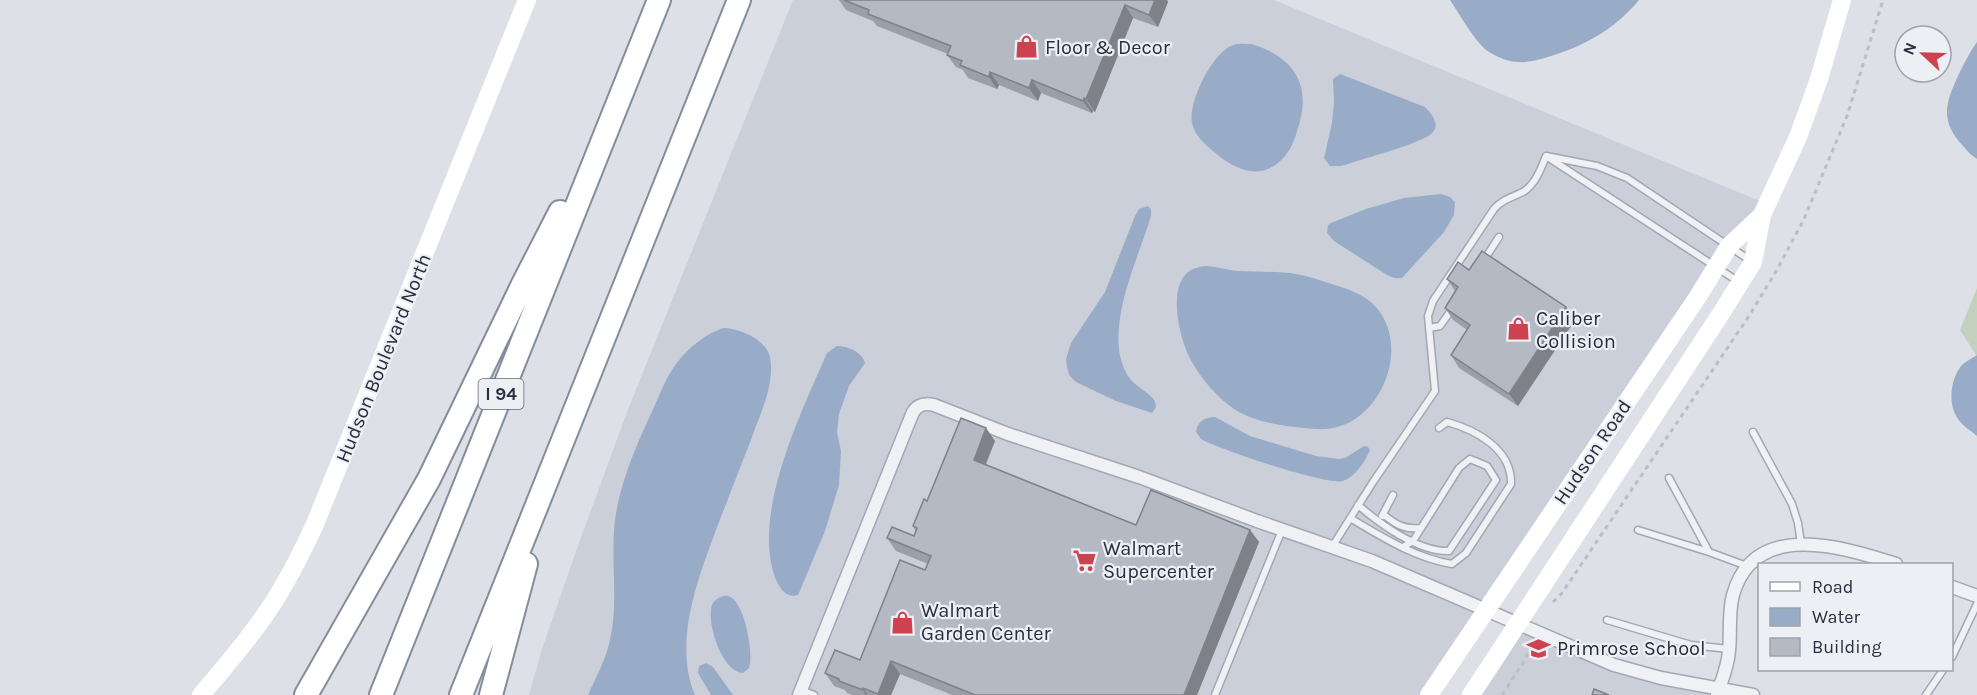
<svg xmlns="http://www.w3.org/2000/svg" width="1977" height="695" viewBox="0 0 1977 695" font-family="Karla,sans-serif">
	<rect width="100%" height="100%" fill="#dde0e7"/>
	<path fill="#cbcfd9" d="M793,0H1274L1767,204L1729,246L1429,695H529L542,649L580,540L627,412Z
		M1518,623L1614,665L1717,695H1471Z"/>
	<path fill="#c2d0be" d="M1977,288V355H1976L1960,330Z"/>
	<path fill="#98acc7" d="M1450,0H1639C1616,28 1585,46 1551,56C1541,59 1529,63 1519,62C1509,62 1497,57 1489,52C1476,44 1459,13 1450,0Z
		M1977,42V159C1971,155 1967,151 1963,146C1940,121 1945,104 1958,76C1964,64 1969,53 1977,42Z
		M1251,44C1295,57 1313,86 1297,131C1294,142 1289,154 1279,162C1257,181 1233,168 1214,152C1205,144 1195,136 1192,123C1188,102 1212,53 1233,45C1238,43 1245,44 1251,44Z
		M1340,74L1425,107C1431,113 1440,124 1433,132C1427,142 1362,159 1348,164L1341,166H1330L1324,158L1332,123L1334,102L1333,79Z
		M1441,194L1450,197L1455,202L1454,215L1444,232L1402,278H1394L1387,275L1334,241L1327,233L1328,225L1331,223L1366,209L1404,198Z
		M1148,206L1151,209V216C1138,260 1101,333 1128,376C1135,387 1148,391 1155,401L1156,407L1152,413L1116,401L1076,382L1069,375L1067,367L1066,359L1071,343L1105,292L1135,216L1139,209Z
		M1205,266C1216,266 1226,270 1237,271C1256,272 1276,271 1296,274C1309,276 1322,281 1335,285C1348,289 1362,294 1372,303C1416,344 1379,433 1318,429C1291,427 1257,424 1234,409C1217,397 1202,380 1192,362C1180,342 1167,289 1188,272C1193,268 1200,267 1205,266Z
		M723,328C739,328 766,339 770,357C775,384 761,412 752,437C741,465 730,494 719,522C700,573 672,641 695,695H588C596,677 606,659 610,640C620,597 608,551 617,508C624,472 640,437 655,405C661,391 667,376 676,364C687,349 705,334 723,328Z
		M837,346C848,346 862,352 865,363L849,386L839,414L837,432L841,451L839,485L825,531L799,593L798,595C787,598 782,591 777,582C749,518 801,413 827,353Z
		M1977,355V436C1970,430 1961,425 1956,416C1948,402 1951,379 1961,366C1965,362 1972,358 1977,355Z
		M1215,417L1250,436L1316,456L1339,459L1345,458L1364,446L1368,447L1370,450C1365,462 1355,477 1343,481C1328,486 1218,449 1201,439L1196,432C1197,422 1205,417 1215,417Z
		M723,596C727,596 728,595 732,598C745,607 754,654 749,668L743,673C722,672 706,623 712,605C714,600 718,598 723,596Z
		M706,663L713,667L733,695H711L698,673L699,666Z"/>
	<g fill="none" stroke-linecap="round" stroke-linejoin="round">
		<defs>
			<path id="lane" d="M1546,156L1597,166L1627,178L1751,261
				M1549,158L1739,282
				M1484,260L1499,237
				M1429,328L1440,326L1452,309
				M1753,432L1792,504L1798,523L1801,544
				M1669,478L1709,552
				M1358,505C1380,524 1418,552 1449,551L1496,480L1487,466L1470,459L1459,468L1413,541L1403,547
				M1383,514C1395,524 1404,530 1420,528
				M1382,516L1393,495
				M1350,518C1382,537 1415,558 1452,564L1466,553L1511,484C1512,449 1476,430 1447,422L1439,428
				M1638,530L1709,552L1747,566
				M1332,547L1373,482L1435,391L1428,316L1433,301L1494,209C1502,200 1512,197 1523,192C1535,185 1541,169 1546,156
				M1607,620L1691,645L1729,649
				M1952,657L1977,604
				M801,690L814,695
				M1215,695L1282,530
				M1926,695L1943,670"/>
			<path id="street" d="M1952,587L1977,596
				M799,695L913,412C918,404 925,403 934,405L1008,434L1139,477L1257,521L1372,561L1614,665L1661,678L1753,695
				M1717,695C1722,680 1728,666 1729,651C1731,633 1728,613 1733,595C1754,519 1843,547 1896,564"/>
			<path id="highway" d="M306,695L429,479L523,284L560,212
				M381,695L659,0
				M461,695L739,0
				M491,695L526,564"/>
		</defs>
		<use href="#lane" stroke="#a3a7b1" stroke-width="9"/>
		<use href="#street" stroke="#a3a7b1" stroke-width="15"/>
		<use href="#highway" stroke="#848d9d" stroke-width="26"/>
		<path stroke="#bbbec5" stroke-width="3" stroke-dasharray="4.5 4.5" stroke-linecap="butt" d="M1553,602L1562,593L1749,316L1778,268L1804,219L1847,116L1883,0
			M1502,695L1525,660L1533,642"/>
		<use href="#lane" stroke="#eff1f5" stroke-width="6"/>
		<use href="#street" stroke="#eff1f5" stroke-width="12"/>
		<path stroke="#fff" stroke-width="18" d="M201,695C228,663 256,631 278,595C292,572 304,548 315,524L527,0
			M1429,695L1697,298L1729,246L1762,215
			M1471,695L1722,312L1753,262L1762,215L1798,137L1819,79L1842,0"/>
		<use href="#highway" stroke="#fff" stroke-width="22"/>
	</g>
	<path fill="#9b9fa8" d="M839,0H1167L1168,2L1158,27L1133,18L1095,112L1093,111L1092,113L1041,93L1038,101L999,85L997,89L968,78L963,70L956,67L947,55L948,54L877,26L873,21L846,10Z
		M1469,270L1566,307L1575,320L1518,406L1459,368L1451,355L1467,330L1453,320L1445,308L1455,291L1447,279Z
		M986,428L995,441L986,465L1136,525L1250,530L1259,542L1197,695H952L900,674L891,695H852L847,693L845,690L834,686L825,673L860,660L925,570L928,564L896,551L887,538L914,536L916,531L913,526L927,501Z"/>
	<path fill="#7e8288" d="M1155,0H1167L1168,2L1158,27L1149,15Z
		M1125,5L1133,18L1095,112L1086,99Z
		M990,72L999,85L997,89L989,77Z
		M1032,80L1041,93L1038,101L1029,88Z
		M1084,98L1093,111L1092,113L1083,101Z
		M1566,307L1575,320L1518,406L1509,394Z
		M986,428L995,441L982,472L974,460Z
		M1250,530L1259,542L1197,695H1184Z
		M891,661L900,674L891,695H879L878,694Z
		M863,688L868,695H866L863,690Z"/>
	<path fill="#b4b9c3" stroke="#7e8288" stroke-width="1.5" d="M844,0H1155L1149,15L1125,5L1086,99L1084,98L1083,101L1032,80L1029,88L990,72L989,77L960,65L962,61L947,55L951,46L868,14L869,10Z
		M1482,251L1566,307L1509,394L1451,355L1470,325L1445,308L1458,287L1447,279L1458,262L1469,270Z
		M961,418L986,428L974,460L1136,525L1151,490L1250,530L1184,695H975L891,661L878,694L863,688V690L839,681V679L825,673L835,650L860,660L900,560L925,570L931,556L887,538L892,527L914,536L917,528L913,526L924,499L927,501Z
		M1594,689L1609,695H1592Z"/>
	<defs>
		<symbol id="shop-bare" viewBox="-9 -9 18 18"><path d="M-5-2.5h2.3a2.7 3.5 0 0 1 5.4 0H5L5.5 6h-11ZM-1.5-2.5h3a1.5 2.3 0 0 0-3 0Z" fill="#cc424f" stroke="#eceff4" stroke-width="2.5" paint-order="stroke"/></symbol>
		<symbol id="supermarket-bare" viewBox="-9 -9 18 18"><path d="M-6-5.5h2.5l.6 2H6L4.5 2H-2.5L-4.4-4H-6ZM-1.5 3.2a1.3 1.3 0 1 0 .1 0ZM3 3.2a1.3 1.3 0 1 0 .1 0Z" fill="#cc424f" stroke="#eceff4" stroke-width="2.5" paint-order="stroke"/></symbol>
		<symbol id="school-bare" viewBox="-9 -9 18 18"><path d="M0-5L7-2L0 1L-7-2ZM-4 1L0 2.5L4 1V4Q0 6-4 4Z" fill="#cc424f" stroke="#eceff4" stroke-width="2.5" paint-order="stroke"/></symbol>
	</defs>
	<g fill-rule="evenodd">
		<use href="#shop-bare" x="1010" y="30" width="33" height="33"/>
		<use href="#shop-bare" x="1502" y="312" width="33" height="33"/>
		<use href="#supermarket-bare" x="1068" y="544" width="33" height="33"/>
		<use href="#shop-bare" x="886" y="606" width="33" height="33"/>
		<use href="#school-bare" x="1522" y="632" width="33" height="33"/>
	</g>
	<g text-anchor="middle" stroke-width="4.5" stroke-linejoin="round" paint-order="stroke">
		<rect fill="#eceff4" stroke="#626874" stroke-width="1.5" x="478.5" y="379" width="45" height="30" rx="4.5"/>
		<g font-size="18" font-weight="bold" fill="#272e3d">
			<text x="501" y="400">I 94</text>
		</g>
		<g font-size="20" fill="#272e3d" stroke="#eceff4" text-anchor="start">
			<text x="1045" y="54">Floor &amp; Decor</text>
			<text x="1536" y="325">Caliber<tspan x="1536" dy="23">Collision</tspan></text>
			<text x="1103" y="555">Walmart<tspan x="1103" dy="23">Supercenter</tspan></text>
			<text x="921" y="617">Walmart<tspan x="921" dy="23">Garden Center</tspan></text>
			<text x="1557" y="655">Primrose School</text>
		</g>
		<g font-size="20" fill="#272e3d" stroke="#eceff4">
			<text transform="translate(383 358) rotate(-68)" y="7">Hudson Boulevard North</text>
			<text transform="translate(1592 452) rotate(-56)" y="7">Hudson Road</text>
		</g>
	</g>
	<rect x="1758" y="563" width="195" height="108" fill="#eceff4" stroke="#9da2ab" stroke-width="1.5"/>
	<rect x="1770" y="582" width="30" height="9" fill="#ffffff" stroke="#9da2ab" stroke-width="1.5"/>
	<text x="1812" y="593" font-size="18" fill="#272e3d">Road</text>
	<rect x="1770" y="608" width="30" height="18" fill="#98acc7" stroke="#9da2ab" stroke-width="1.5"/>
	<text x="1812" y="623" font-size="18" fill="#272e3d">Water</text>
	<rect x="1770" y="638" width="30" height="18" fill="#b4b9c3" stroke="#9da2ab" stroke-width="1.5"/>
	<text x="1812" y="653" font-size="18" fill="#272e3d">Building</text>
	<g transform="translate(1923 54) rotate(292)"><circle r="28" fill="#eceff4" stroke="#9da2ab" stroke-width="1.5"/>
	<path d="M0-4.5L10 22L0 15L-10 22Z" fill="#cc424f"/>
	<text y="-9" font-size="16" font-weight="bold" text-anchor="middle" fill="#272e3d">N</text>
	</g>
</svg>
